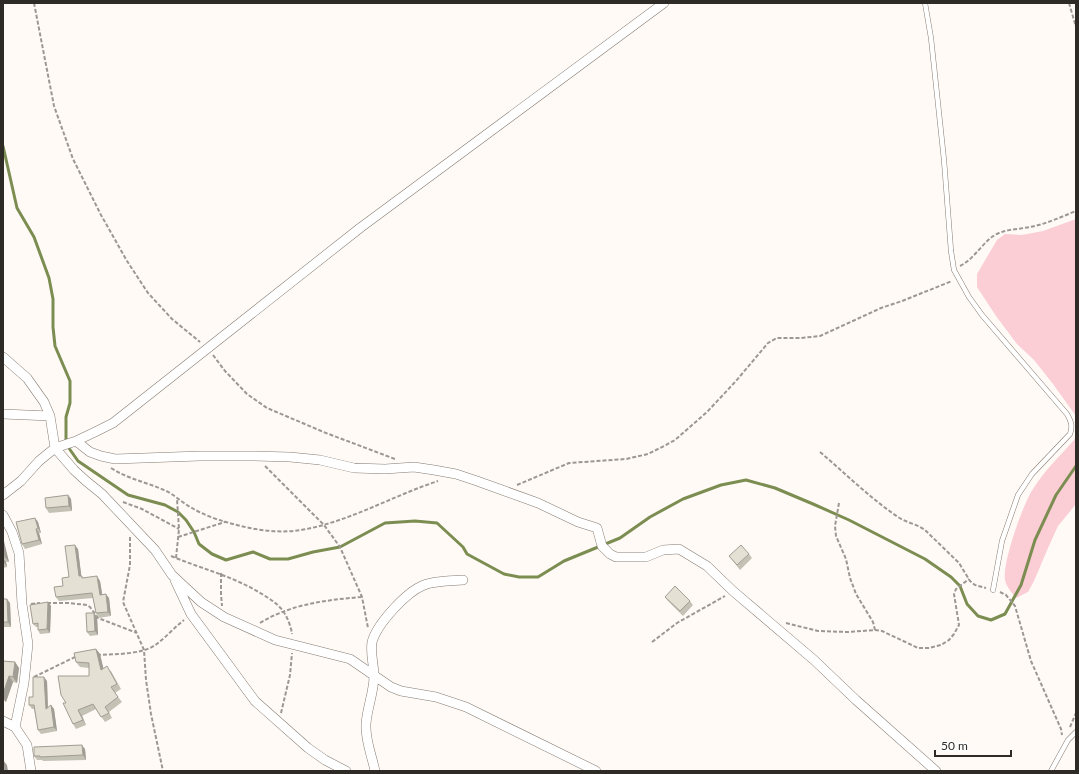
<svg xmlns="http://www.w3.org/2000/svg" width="1079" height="774" viewBox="0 0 1079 774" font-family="Lato,sans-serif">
	<rect width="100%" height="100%" fill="#fffaf6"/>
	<path fill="#fbcdd4" d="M1076,219V416L1053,384L1034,360L1017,344L996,316L977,287V274L997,240L1005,234L1022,235L1043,231Z
		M1076,435V504L1058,526L1048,548L1034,581L1028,592L1016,598C1012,593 1006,586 1005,580C1002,563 1023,504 1033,489C1044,471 1060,456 1074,440Z"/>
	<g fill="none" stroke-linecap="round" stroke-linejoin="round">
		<path stroke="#7c8d51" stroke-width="3" d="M3,146L17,208L34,237L49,278L53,299V327L55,346L70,381V403L66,417V444L78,461L128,495L165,505L178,512L186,520L194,532L199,544L212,554L226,560L253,552L270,559H288L313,552L340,547L385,523L415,521L437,523L463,547L467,554L504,574L519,577H538L564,561L620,538L650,517L683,499L721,485L746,480L775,488L813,504L849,520L925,559L951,577L960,586L967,604L978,616L991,620L1005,614L1021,585L1035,540L1056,495L1076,466"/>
		<defs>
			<path id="service" d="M925,3L931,38L944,160L951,251L954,270L969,297L982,315L1067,414C1071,421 1073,426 1070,434L1032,474L1018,495L1002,541L993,590
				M1051,771L1068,740L1076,732"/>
			<path id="minor" d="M3,357L27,378L44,402L50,416L55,448L74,470L86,481L102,494L155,550L172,575L201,602L224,617L275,640L350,659L391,687L401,691L436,697L466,707L596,771
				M3,414L50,416
				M76,441L90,452L101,456L115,459L200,456H254L290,457L320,460L354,468L385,469L414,467L434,470L456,474L477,481L538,503L578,522L597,528L602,546L610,554L616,557H646L663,550L679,549L707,566L733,591L814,660L856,700L936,771
				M3,495L21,481L39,461L55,448L76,441L95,432L113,423L127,412L360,228L664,3
				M3,515L12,532L19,553L22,604L28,644L24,683L15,727
				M175,580L191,614L255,701L308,748L325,760L346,771
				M3,721L15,727L27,745L31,771
				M375,771C372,756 365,740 366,724C367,708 374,692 374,676C374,665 370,653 372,642C377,624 406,592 424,585C434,581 451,581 463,580"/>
		</defs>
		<use href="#service" stroke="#857b72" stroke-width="5.5"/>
		<use href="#minor" stroke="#857b72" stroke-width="10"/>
		<path stroke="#9c9793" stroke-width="2" stroke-dasharray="4 2" stroke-linecap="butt" d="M34,3L54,106L73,159L101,215L127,261L148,293L172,319L200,342
			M1069,3L1076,27
			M960,266C976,258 984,239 999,233C1009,229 1020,229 1030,227C1046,224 1061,217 1076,211
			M213,355L225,371L247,394L267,408L326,433L395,459
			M820,452C846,474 870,498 898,517C907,523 917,524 925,530L959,563L970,581L975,585L986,588
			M265,466L324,525L340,547L362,597L368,628
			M111,468C128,479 146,482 164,490C174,494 182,503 192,508C202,514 215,519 226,522C249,529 276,534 301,530C349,522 392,496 438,481
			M517,485L569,463L626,459L648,454L664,446L675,440L707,412L736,381L768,343L777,338H801L820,336L881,308L902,301L952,281
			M123,502L142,509L179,529
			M839,503L835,526L836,536L846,559L850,578L856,594L873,622L875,630
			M130,537V565L123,602L144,650L146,680L151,714L163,771
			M178,537L225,522
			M171,556C202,569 233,576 262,594C270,599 278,604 283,611C288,618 291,627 292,634
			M176,558L179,529L177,499
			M221,573V594L222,606
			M1000,592L1006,595L1015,606L1031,661L1061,729L1062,735
			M47,603H68L87,605L90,607L98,618L137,633
			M31,604L40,603
			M260,623C291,604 326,600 362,597
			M786,623L818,631L848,632L875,630L882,631L918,648H929L941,645L949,640L954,634L959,625L954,594L956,589L969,579
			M652,642L677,623L725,596
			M97,655C115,654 144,655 158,643C167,636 175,627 184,620
			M34,677L77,656
			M281,713L290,675L292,653
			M1070,727L1076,713"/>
		<use href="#service" stroke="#fff" stroke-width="4.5"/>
		<use href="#minor" stroke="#fff" stroke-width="9"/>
	</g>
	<path fill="#c4c1b5" d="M68,495L71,499L72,511L49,513L46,508Z
		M35,518L38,522L41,533H39L42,544L25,549L22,544Z
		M3,540L9,562H6L7,567L3,568Z
		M78,549L81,576L83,578L100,581L102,594L109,598L111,616L99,618L96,613L93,598L59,601L56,597L69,577Z
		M749,554L752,558L740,570L729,556Z
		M3,588V599L10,603L11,627H3Z
		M665,597L690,601L693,605L683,616L668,601Z
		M48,602L51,606L50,633L40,634L38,630V627H36L33,624Z
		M94,613L97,617L98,635L90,636L87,632Z
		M96,649L100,654L103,668L111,671L121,689L115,693L122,702L109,712L112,718L105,722L96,709L82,716L86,725L76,729L73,724L66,703L89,676V668L80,667L76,662Z
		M3,661L15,662L19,668L17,683L13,682L6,702L3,700Z
		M47,681L48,707L51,705L54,709L57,731L41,734L38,730L34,709H32L29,705L33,697Z
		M85,749L86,760L43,761L42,760H37L34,756Z"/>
	<path fill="#a09d94" d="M68,495L71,499L72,511L69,506Z
		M35,518L38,522L41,533L38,528Z
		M36,529L39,533L42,544L39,540Z
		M3,540L4,541L9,562L5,557L3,547Z
		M75,545L78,549L82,581L79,576Z
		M3,558L6,562L7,567L4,563Z
		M97,576L100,581L103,599L100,595Z
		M106,594L109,598L111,616L108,612Z
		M7,599L10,603L11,627L8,622Z
		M48,602L51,606L50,633L47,629Z
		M94,613L97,617L98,635L95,631Z
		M96,649L100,654L105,675L101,670Z
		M15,662L19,668L17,683L13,677Z
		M9,676L13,682L6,702L3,697V694Z
		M44,677L47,681L48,713L46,709Z
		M51,705L54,709L57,731L54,727Z
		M78,710L82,716L86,725L83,720Z
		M82,745L85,749L86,760L83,755Z
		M3,760L7,765L8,771H5Z"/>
	<path fill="#e4e0d3" stroke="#a09d94" d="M68,495L69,506L46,508L45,498Z
		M35,518L38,528L36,529L39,540L22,544L16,522Z
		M75,545L79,576H82V578L97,576L100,595L106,594L108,612L96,613L92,593L56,597L54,587L63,586L62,578L69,577L65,546Z
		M741,545L749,554L737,565L729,556Z
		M3,547L5,557L3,558L4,563H3Z
		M675,586L690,601L680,611L665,597Z
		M3,599H7L8,622H3Z
		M48,602L47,629L38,630V623L33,624L30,605Z
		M86,613H94L95,631L87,632Z
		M96,649L101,670L107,666L117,684L111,687L118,697L105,707L109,713L101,717L93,704L78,710L83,720L73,724L63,703H66L61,695L58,676H89V663L76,662L74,653Z
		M3,661L15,662L13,677L9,676L3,694Z
		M33,677H44L46,709L51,705L54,727L38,730L34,705H29V697H33Z
		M82,745L83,755L40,757V756H34V747Z
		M3,760L5,771H3Z"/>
	<rect width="1079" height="774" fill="none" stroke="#2e2a26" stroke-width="8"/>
	<path d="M935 750v6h76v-6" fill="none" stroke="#2e2a26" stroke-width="2"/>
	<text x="941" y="750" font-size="12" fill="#2e2a26" stroke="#ffffff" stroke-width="3" paint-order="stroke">50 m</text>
</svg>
